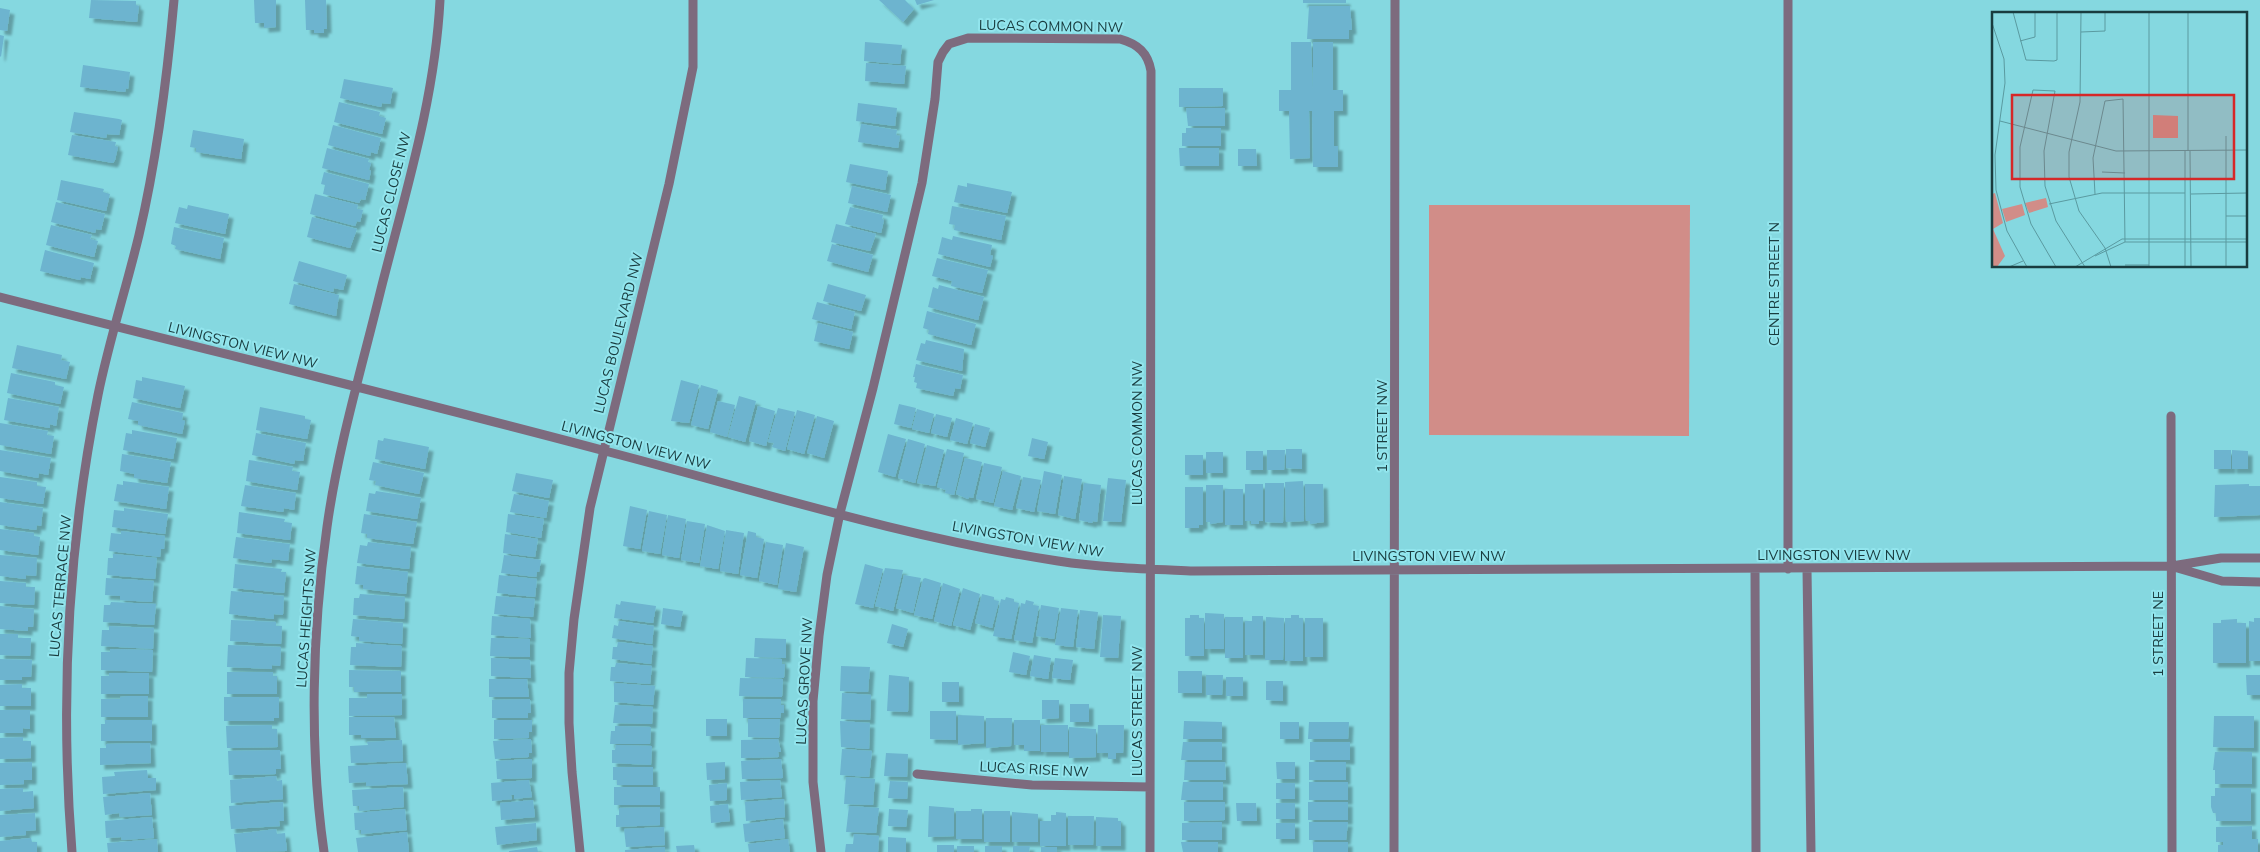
<svg xmlns="http://www.w3.org/2000/svg" width="2260" height="852" viewBox="0 0 2260 852" font-family="Mulish,sans-serif">
	<defs>
		<filter id="shadow"><feDropShadow dx="4.5" dy="4.5" stdDeviation="1" flood-color="#0004"/></filter>
	</defs>
	<rect width="100%" height="100%" fill="#85d8e0"/>
	<path fill="#d18d88" d="M1429,205H1690L1689,436L1429,435Z"/>
	<path fill="#6db4cf" filter="url(#shadow)" d="M91,0L136,1V5L139,6L137,22L89,18Z
		M254,0H276V27L264,28V23H255Z
		M305,0H326L327,29H324V33H314V30H306Z
		M879,0H905L914,9L903,22Z
		M915,0H934L917,5Z
		M1303,0H1346V3H1303Z
		M1309,6H1350L1352,30H1349V39H1307Z
		M0,8L10,10L7,31L0,30Z
		M0,35L4,36L1,57L0,56Z
		M865,42L902,45L900,64L864,61Z
		M1291,42H1311L1313,90V42H1333V90H1343V111H1334V146H1338V167H1313L1312,111H1309L1310,158L1290,159L1289,111H1279V90H1291Z
		M866,63L906,66L904,84L865,81Z
		M83,65L130,72L128,89L126,88L125,92L80,87Z
		M344,79L393,88L390,104L382,103L381,107L340,98Z
		M1179,88H1223V106L1179,107Z
		M339,102L380,112L379,116L386,118L382,134L334,122Z
		M858,103L897,108L895,126L856,121Z
		M1186,108H1225V126H1188Z
		M74,112L119,119L122,120L119,135L107,134L106,138L70,132Z
		M861,124L897,130L896,135L900,136L898,148L858,142Z
		M333,125L381,138L377,154L371,152L370,156L328,145Z
		M1186,128H1221V146H1182V133H1186Z
		M193,130L244,139L241,159L196,152V148L190,147Z
		M72,135L116,142L115,146L118,147L115,160L113,163L68,155Z
		M327,148L369,159L368,162L371,163L369,170L371,171L369,180L322,168Z
		M1179,148H1219V166H1180Z
		M1238,149H1256L1257,166H1238Z
		M850,164L888,171L885,190L846,182Z
		M324,172L369,184L365,200L361,199L359,203L323,194L325,185L321,184Z
		M61,180L104,189L103,192L110,194L106,211L57,200Z
		M967,183L1012,192L1007,213L954,202L958,185L967,187Z
		M852,186L891,195L887,212L848,203Z
		M315,194L358,205L357,209L363,210L360,222L357,221L355,226L310,214Z
		M56,202L105,214L101,230L96,229L95,233L51,222Z
		M188,205L229,214L225,234L175,223L179,207L187,209Z
		M952,206L1006,216L1001,240L954,230L955,225L949,224Z
		M850,207L883,215L882,219L884,220L881,233L845,224Z
		M312,217L357,229L350,248L307,237Z
		M836,224L876,234L870,251L831,242Z
		M51,225L92,235L90,239L98,241L94,257L46,245Z
		M174,227L224,238L220,259L175,249L176,246L171,244Z
		M953,236L992,245L990,255L993,256L990,267L938,254L942,237L952,240Z
		M832,244L873,255L868,272L827,261Z
		M45,250L94,263L90,279L81,277L80,280L40,271Z
		M937,258L988,270L982,293L951,286L952,281L932,276Z
		M299,261L347,275L343,290L334,288L333,292L293,281Z
		M294,284L339,295L336,316L289,304Z
		M828,284L866,295L861,311L823,301Z
		M939,285L984,297L978,320L928,307L933,287L938,289Z
		M817,302L855,312L851,329L812,319Z
		M927,311L976,324L971,345L928,334L929,330L923,328Z
		M818,323L853,332L849,349L814,341Z
		M926,340L964,349L962,371L916,360L921,343L925,344Z
		M17,345L62,355L61,360L70,362L66,379L12,368Z
		M916,364L963,375L960,389L955,388L953,396L916,388L917,383L914,382L915,377H913Z
		M11,373L55,382V385L64,387L60,404L7,393Z
		M142,377L185,386L180,408L133,398L136,380L142,381Z
		M681,380L699,385L689,423L671,421Z
		M701,385L718,390L708,429L691,425Z
		M739,396L756,401L745,442L728,437Z
		M8,398L59,407L56,426L50,424V428L4,420Z
		M718,401L735,405L727,437L710,432Z
		M132,402L183,413L182,420L185,421L182,434L138,425V421L128,419Z
		M899,404L916,408L911,428L894,424Z
		M758,406L775,411L766,446L749,441Z
		M260,407L305,416V419L311,420L307,439L256,430Z
		M778,408L795,412L785,451L772,447L774,443L768,442Z
		M917,409L934,414L929,433L912,429Z
		M797,410L815,415L804,454L787,449Z
		M936,414L952,418L947,437L931,433Z
		M817,416L834,421L824,458L807,453Z
		M956,418L973,423L967,444L950,440Z
		M0,423L48,431L47,435L54,436L51,454L0,445Z
		M975,424L990,428L985,447L970,443Z
		M132,430L177,438L173,459L123,450L126,433L132,434Z
		M256,433L306,443L303,461L295,460L294,464L252,455Z
		M888,434L906,439L895,477L878,472Z
		M384,438L429,447L425,469L375,459L378,440L383,441Z
		M1032,438L1048,442L1044,459L1028,456Z
		M908,439L925,444L915,483L898,478Z
		M927,445L944,450L935,486L917,483Z
		M947,449L964,453L954,495L945,493L946,490L937,487Z
		M1286,449H1302V469L1286,468Z
		M0,450L51,458L48,475L39,473L38,478L0,471Z
		M1267,450H1285L1284,470H1267Z
		M2214,450H2231V469H2214Z
		M2232,450L2248,451V469H2232Z
		M1246,451H1263V470H1246Z
		M1206,452H1223V473H1206Z
		M122,454L171,462L167,483L134,478V474L120,471Z
		M1185,455H1203V475H1185Z
		M965,458L982,462L973,498L969,497L968,499L956,494Z
		M249,460L293,467L292,471L300,472L297,490L246,481Z
		M373,462L424,473L419,494L375,485L376,481L369,480Z
		M984,463L1002,467L993,503L976,499Z
		M1003,471L1021,476L1012,510L994,506Z
		M1044,471L1062,475L1055,514L1037,511Z
		M516,473L553,480L549,498L512,491Z
		M1064,476L1082,479L1075,519L1058,515Z
		M0,477L37,482V486L46,487L43,504L0,498Z
		M1023,477L1041,480L1034,512L1016,508Z
		M1108,478L1126,480L1121,522L1103,521Z
		M123,481L169,487L166,509L114,501L117,484L123,485Z
		M1303,481L1304,521L1286,522L1285,482Z
		M1084,483L1101,485L1097,522L1093,521L1092,523L1079,520Z
		M1265,483H1284L1283,523L1265,522Z
		M1245,484H1263V521H1259V524H1251V521H1245Z
		M1305,484H1323L1324,522L1310,524V521H1306Z
		M2249,484V486H2260V515L2214,517L2215,485Z
		M245,485L296,493L294,510L284,508L283,512L241,506Z
		M1206,485H1223V522L1210,524V522H1206Z
		M1185,487H1203V525H1199V528H1185Z
		M1225,489H1243V525H1225Z
		M376,491L421,498L417,519L366,511L369,493L375,494Z
		M514,494L549,501L546,518L510,512Z
		M0,502L43,508L41,526L37,525L36,530L0,525Z
		M630,506L647,510L640,549L623,546Z
		M124,508L168,514L165,534L112,527L114,510L124,511Z
		M649,511L667,515L660,554L642,551Z
		M239,512L285,519L284,522L292,523L290,540L237,533Z
		M364,514L417,522L413,544L367,538V534L361,533Z
		M508,514L544,519L541,538L506,532Z
		M668,515L686,519L679,558L662,555Z
		M687,521L705,524L699,563L681,560Z
		M707,525L725,531L718,569L700,566Z
		M0,529L34,533V536L40,537L38,555L0,550Z
		M726,530L744,533L738,574L720,571Z
		M121,531L165,536L164,549H161L160,557L109,551L111,533L121,534Z
		M748,531L756,533V537L764,539L757,578L740,575Z
		M505,534L538,539L535,557L503,553Z
		M236,537L290,544L288,561L272,559L271,563L233,558Z
		M368,542L411,547L409,569L357,563L360,545L367,546Z
		M766,542L783,545L777,585L759,581Z
		M786,543L804,547L796,592L778,589Z
		M113,554L157,558L155,579L107,575L108,558H113Z
		M0,555L37,558L36,576L26,575V579L0,576Z
		M504,555L541,560L539,572H537L536,577L501,573Z
		M235,564L282,569L281,572H286L284,593L233,588Z
		M865,564L883,569L873,608L855,604Z
		M357,566L408,572L406,594L363,589V585L355,584Z
		M885,568L903,570L893,611L875,606Z
		M499,575L537,579L535,597L497,593Z
		M904,575L921,578L913,613L896,608Z
		M106,578L154,581L152,602L120,600V596L105,595Z
		M925,578L941,583L932,619L914,615L923,579Z
		M0,581L26,583V587H35L34,605L0,603Z
		M943,583L960,589L951,626L934,621Z
		M963,588L980,594L970,630L953,625Z
		M231,591L284,596L283,615L274,614V619L229,614Z
		M360,594L405,597L404,619L353,615L354,598H359Z
		M982,594L994,597V600L999,601L992,628L975,623Z
		M496,596L535,599L533,617L494,614Z
		M1006,597L1014,599V602L1019,603L1011,639L993,636L1001,599L1005,600Z
		M1026,600L1034,602L1033,605L1039,606L1032,643L1014,640L1021,603L1025,604Z
		M621,601L656,606L653,623L614,618L616,604L620,605Z
		M111,602L156,604L154,625L103,622L104,605H110Z
		M1041,605L1059,608L1054,639L1036,636Z
		M0,606L34,609L33,627H28V631L0,629Z
		M663,608L683,611L680,627L661,624Z
		M1061,608L1078,610L1073,647L1055,645Z
		M1080,610L1098,612L1094,649L1076,647Z
		M1205,613L1224,614V649H1205Z
		M1103,615L1121,616L1118,658L1100,657Z
		M1190,615H1199V618H1204V656H1185V618H1190Z
		M1291,615H1299V618H1303V661H1285V618H1291Z
		M492,616L530,619L531,638L491,635Z
		M1252,616H1263V655H1245V621H1252Z
		M1225,617H1243V658H1225Z
		M1266,617L1284,618L1283,660H1265Z
		M1305,618H1323V657H1305Z
		M2254,618H2260V661H2249V621L2254,622Z
		M353,619L403,623L402,644L359,641V637L351,636Z
		M2237,619V623H2246V663H2213V623H2221V620Z
		M231,620L276,622V626H282L281,644L230,641Z
		M619,621L654,626L652,644L612,638L614,625L618,626Z
		M892,624L908,629L903,647L887,643Z
		M109,626L154,628L153,649L101,646L102,630H109Z
		M0,634H18V638H31L30,656L0,655Z
		M491,638L530,639V657L490,656Z
		M755,638L786,639V658L754,657Z
		M618,642L653,646L651,664L612,659L613,647H617Z
		M356,643L402,646L401,667L350,665L351,647H356Z
		M228,645L281,647L280,666L272,665V669L227,667Z
		M110,649L153,650L152,672L101,670V652H110Z
		M1013,652L1030,656L1026,675L1009,672Z
		M1034,655L1051,658L1048,679L1030,676Z
		M491,658L530,660L531,678L491,676Z
		M746,658L782,659V664H785L784,678L745,677Z
		M1055,658L1073,660L1070,680L1052,678Z
		M0,659L32,660L31,677H22V680H0Z
		M616,663L652,666L650,684L610,681L611,667H615Z
		M841,666L870,667L868,692L840,691Z
		M349,670L401,671V692H354V687H349Z
		M1178,671H1202V693H1178Z
		M227,672H273V676H277V694H227Z
		M109,673H149V694H101V676H109Z
		M889,675L909,677L908,712L887,711Z
		M1206,675H1223L1222,695H1206Z
		M2246,675H2260V695H2247Z
		M1226,677H1243V696H1226Z
		M740,678L783,679L782,697L739,696Z
		M489,679H527L529,697H489Z
		M1266,681H1283V701L1266,700Z
		M942,682H959V702H942Z
		M614,683L655,686L653,705L614,702Z
		M22,684V688H31V706H0V685Z
		M842,693L871,695L870,720L841,719Z
		M367,694H402V715L349,716V698H367Z
		M128,696H148V717H101V699H120V697Z
		M224,697H279V718H274V721H224Z
		M530,699L531,713H528V718H492V700Z
		M743,699H781V705H784V713H781L780,718H743Z
		M1042,700H1059V718L1042,719Z
		M1070,704H1089V722H1070Z
		M615,705L653,707L652,724L613,723Z
		M0,710H30V729L23,728V733H0Z
		M930,711H956V740L930,739Z
		M958,715L984,716V743L958,745Z
		M2214,716H2254V748L2213,747Z
		M349,717H394L396,738H361V735H349Z
		M986,718H1012L1011,746L986,748Z
		M706,719H727V736H706Z
		M748,719H780L779,738L748,737Z
		M105,720H152V741H101V724H105Z
		M494,720H532V732H529V738L494,739Z
		M1014,720H1040V751H1024V745H1014Z
		M840,721L870,723L869,749L841,747Z
		M1184,721L1222,722V739H1183Z
		M1280,722H1299V739H1280Z
		M1309,722H1349L1348,739H1308Z
		M272,725V729H277L278,747L227,748L226,726Z
		M1041,725H1068V752H1041Z
		M1098,725H1124L1123,753H1116V759H1108V753H1097Z
		M615,726L651,727L650,744H610L611,731H615Z
		M1069,727L1096,729V757L1069,758Z
		M23,737V741H31V758L0,759V738Z
		M531,739L532,753H529V757L495,759L493,741Z
		M778,739L781,752H778L779,757L741,758V740Z
		M402,740L403,761L351,763L350,746L368,745L367,742Z
		M1183,742H1222V760H1181Z
		M1310,742H1350V760H1310Z
		M150,743L151,763L100,765V748H106V744Z
		M616,745L652,746L651,765L612,763V750H615Z
		M842,749L872,751L869,777L840,775Z
		M280,750L281,769H276V774L229,775L228,751Z
		M2215,752H2252V784H2215V770H2213Z
		M886,753L908,754L907,777L884,776Z
		M532,759V778L497,779L496,761Z
		M781,759L783,778L742,779L741,761Z
		M32,762V780H24V784L0,785V763Z
		M725,762V779L707,780L706,763Z
		M1185,762H1225L1226,780H1184Z
		M1276,762H1295V779H1277Z
		M1309,762H1346V780H1309Z
		M406,763L408,784L366,786V782L349,783L348,766Z
		M613,767H653V785H617V780H613Z
		M147,770L148,778H156V790L103,794L102,777L115,776L114,772Z
		M276,776L277,781L282,780L283,799L231,803L230,780Z
		M846,777L875,779L873,805L844,804Z
		M529,780L532,797L514,799V795H511L512,799L492,801L491,783Z
		M780,780L782,797L741,800L740,782Z
		M890,781L908,782L907,799L888,798Z
		M1183,782H1223V800H1181Z
		M1309,782H1348V800H1309Z
		M727,783V800L710,801L709,785Z
		M1276,783H1295V799H1276Z
		M403,787L404,807L359,811V806H353L352,790Z
		M614,787H660V805H614Z
		M23,788V792L33,791L34,808L0,811V789Z
		M2215,788H2251V821H2216V813H2213L2211,807V796H2215Z
		M150,793L152,815L120,817L119,813L105,815L103,797Z
		M784,799L785,817L746,821L745,802Z
		M533,800L535,817L501,820L500,803Z
		M283,802L284,821H279L280,826L231,829L229,806Z
		M1184,802H1225V820L1184,821Z
		M1308,802H1348V820H1308Z
		M1236,803H1256L1257,821H1237Z
		M1276,803H1295V819H1276Z
		M728,804L730,821L711,823L710,806Z
		M849,806L879,808L876,833L846,832Z
		M929,806L954,808V836L928,837Z
		M660,807V825L616,827V815H619V808Z
		M405,809L407,830L361,834V830H355L354,813Z
		M889,809L908,810L906,827L888,826Z
		M971,809H982V839H956V811H971Z
		M984,811H1010V842H984Z
		M1012,812L1038,814V842H1012Z
		M1056,812L1066,813V846H1040V821H1051V815H1056Z
		M35,813L36,830L26,831V835L0,837V815Z
		M1068,816H1094L1093,845H1068Z
		M152,817L154,838L122,840L121,837L106,838L105,821Z
		M1096,817L1118,818V821H1121V846H1096Z
		M783,819L785,838L745,842L743,824Z
		M1222,822V840H1182V823Z
		M1309,822H1348L1346,840H1309Z
		M536,823L537,840L497,845L495,827Z
		M1276,823H1295V839H1276Z
		M2252,826V839H2258V852H2218V845H2223V842H2216V827Z
		M664,827L665,845L626,847L624,829Z
		M276,829L277,834L285,833L287,851L236,852L234,834Z
		M407,832L409,852H358L356,838Z
		M854,834L879,836L878,852H845L846,844H853Z
		M888,837L906,838V852H888Z
		M31,838L32,842H37V852H0V841Z
		M157,839L158,852H108L107,843Z
		M788,839L790,852H749L748,844Z
		M1181,842H1218V852H1183Z
		M1313,842H1348V852H1313Z
		M694,845L695,852H677L676,846Z
		M937,845H954V852H937Z
		M957,846H974V852H957Z
		M985,846H1002V852H985Z
		M1013,846H1030L1029,852H1013Z
		M537,847L538,852H509V851Z
		M665,847V852H625V850Z
		M1041,847H1057V852H1041Z"/>
	<g fill="none" stroke-linecap="round" stroke-linejoin="round">
		<path stroke="#7d6b7e" stroke-width="9" d="M1788,0V569
			M0,297C203,349 407,398 609,452C758,491 906,538 1058,561C1103,568 1148,569 1194,571L2172,566L2221,558H2260
			M2171,416L2172,852
			M2174,567L2222,581L2260,582
			M1755,569L1756,852
			M1807,569L1811,852
			M917,774L1032,785L1150,787
			M72,852C60,700 68,545 98,395C109,341 126,289 139,235C157,158 167,79 174,0
			M324,852C309,747 312,632 327,527C338,447 362,367 381,289C405,194 435,99 440,0
			M580,852L572,772L569,723V673L574,619L590,508L669,184L693,67V0
			M821,852L813,782V701L819,636L827,575L840,513L873,388L922,183L935,99L938,62L943,52L949,44L968,38L1120,39C1138,44 1148,53 1151,71L1150,852
			M1394,852L1395,0"/>
	</g>
	<g text-anchor="middle" stroke-width="4" stroke-linejoin="round" paint-order="stroke">
		<g font-size="14" fill="#193c3f" stroke="#92e5ed">
			<text transform="translate(1051 26) rotate(1)" y="5">LUCAS COMMON NW</text>
			<text transform="translate(391 192) rotate(-76)" y="5">LUCAS CLOSE NW</text>
			<text transform="translate(1774 284) rotate(-90)" y="5">CENTRE STREET N</text>
			<text transform="translate(618 333) rotate(-76)" y="5">LUCAS BOULEVARD NW</text>
			<text transform="translate(243 345) rotate(14)" y="5">LIVINGSTON VIEW NW</text>
			<text transform="translate(1382 426) rotate(-90)" y="5">1 STREET NW</text>
			<text transform="translate(1137 433) rotate(-90)" y="5">LUCAS COMMON NW</text>
			<text transform="translate(636 445) rotate(15)" y="5">LIVINGSTON VIEW NW</text>
			<text transform="translate(1028 539) rotate(10)" y="5">LIVINGSTON VIEW NW</text>
			<text x="1834" y="560">LIVINGSTON VIEW NW</text>
			<text x="1429" y="561">LIVINGSTON VIEW NW</text>
			<text transform="translate(60 586) rotate(-85)" y="5">LUCAS TERRACE NW</text>
			<text transform="translate(306 618) rotate(-86)" y="5">LUCAS HEIGHTS NW</text>
			<text transform="translate(2158 634) rotate(-90)" y="5">1 STREET NE</text>
			<text transform="translate(804 681) rotate(-87)" y="5">LUCAS GROVE NW</text>
			<text transform="translate(1137 711) rotate(-90)" y="5">LUCAS STREET NW</text>
			<text transform="translate(1034 769) rotate(3)" y="5">LUCAS RISE NW</text>
		</g>
	</g>
	<g transform="translate(1992 12)">
		<rect width="255" height="255" fill="#85d8e0"/>
		<path d="M161,103L186,104V126H161ZM3,181L11,211L1,217L13,244L5,255H0V182ZM54,186L56,195L37,201L33,191ZM30,192L33,203L14,210L10,197Z" fill="#d18d88"/>
		<path fill="none" stroke="#5a9aa0" stroke-width="1" d="M21,0L34,48L62,49L65,48V0M89,0L88,90L77,140V165L87,199L113,236L119,255M157,0V255M196,0V139M0,11L12,47L13,71L3,143L4,178L15,219L35,255M89,20L113,19V0M28,29L43,25V0M8,109L124,139L255,138M198,139L199,255M110,160L133,161M103,182L101,146L113,89L131,87L133,230M199,182L255,181M57,192L110,181H193M234,204H255M103,244L133,230H255M133,253H157M17,255L31,249M64,255L39,212L28,175V135L41,78L63,79L52,139L53,174L64,209L93,255M83,255L130,227H255M193,255V139M234,255V124"/>
		<path fill="#d62828" fill-opacity="0.15" stroke="#d62828" stroke-width="2.5" d="M20,83H242V167H20Z"/>
		<rect width="255" height="255" fill="none" stroke="#193c3f" stroke-width="2.5"/>
	</g>
</svg>
